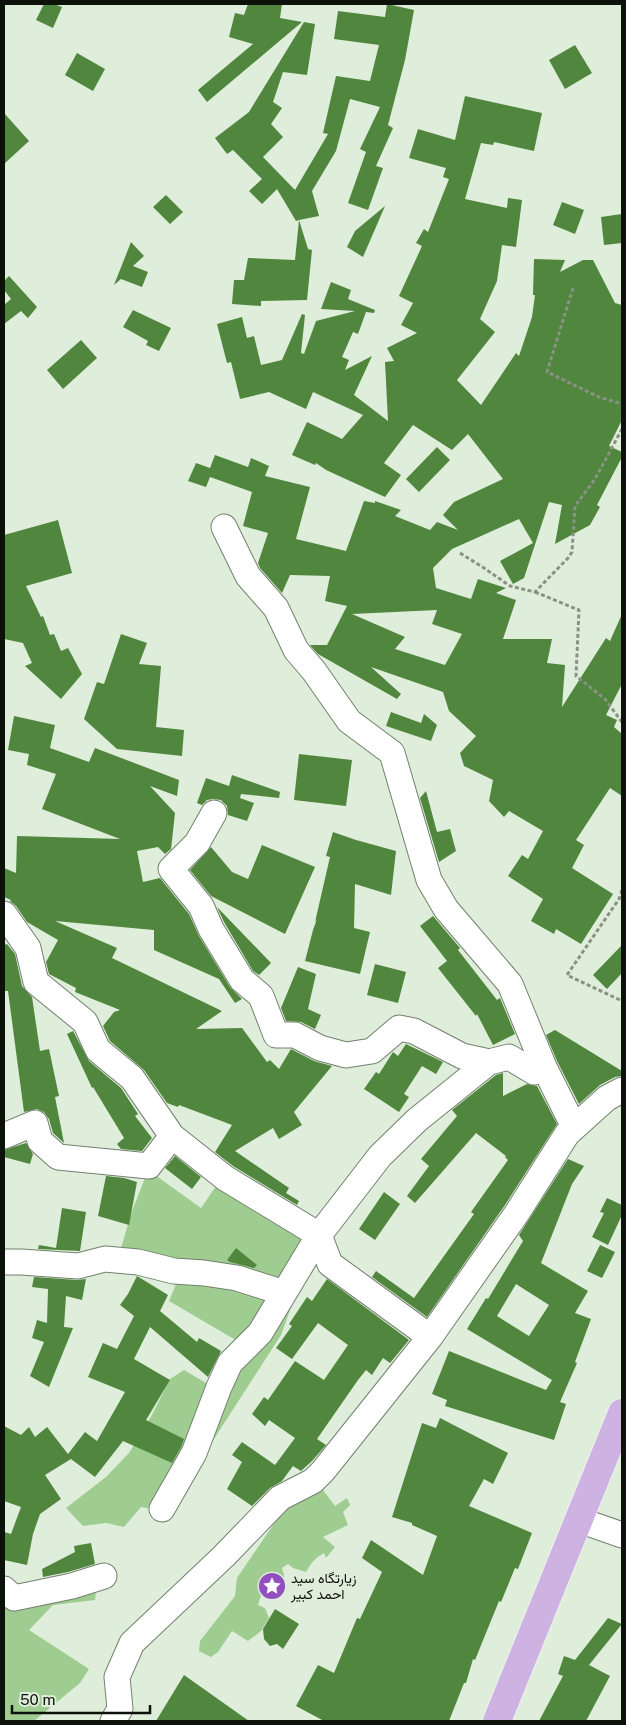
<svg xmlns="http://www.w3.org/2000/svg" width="626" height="1725" viewBox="0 0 626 1725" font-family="'Public Sans',Vazirmatn,sans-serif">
	<rect width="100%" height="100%" fill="#dfeeda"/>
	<path fill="#9fcc90" d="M148,1170L201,1208L223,1176L285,1221L312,1250L281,1335L183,1487L157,1510L141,1507L124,1527L106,1523L83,1526L66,1508L106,1477L129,1453L151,1417L170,1379L184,1370L211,1386L239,1342L169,1301L176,1284L119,1255L131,1214Z
		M320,1486L335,1506L347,1498L350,1505L343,1512L348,1525L323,1537L335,1547L326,1558L324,1553C315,1558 311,1563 306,1572L293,1568L288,1564L282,1568L284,1575L283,1580L274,1575L270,1584L264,1585L258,1605L265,1608L269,1618L261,1631L248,1641L232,1631L218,1652L211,1657L199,1651L200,1641L235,1596L237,1578L286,1506Z
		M98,1577L95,1600L53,1605L29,1630L89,1669L80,1683L34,1721H4V1585H24Z"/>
	<path fill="#50863d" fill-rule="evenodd" d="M44,4H54L62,7L53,28L36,20Z
		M248,4H282L280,18L302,22L207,102L198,90L253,44L229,37L235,13L244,15Z
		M387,4L414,10L405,60L388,125L393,128L376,166L383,168L368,210L348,203L366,152L360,149L380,107L350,99L336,151L312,191L319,216L299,220L308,249L312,250L307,300L261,301V306L232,304L234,280H244L248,258L295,260L299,220L296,221L277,189L262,204L249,191L262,179L233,150L227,154L215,138L249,112L304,22L315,24L307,75L283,72L273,102L282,108L271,124L283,137L263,157L295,190L328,134L323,133L336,76L370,81L379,45L334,39L338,11L385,17Z
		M575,45L592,73L565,89L549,60Z
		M77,53L105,69L93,91L65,75Z
		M465,96L542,113L534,151L494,142L493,145L481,143L465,199L507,208L508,198L522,200L516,247L502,245L497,281L480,319L495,332L457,380L481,405L516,353L519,356L532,317L535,295H533L534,259L565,260L560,272L583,260H593L615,303L622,305V420L609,446L622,452V457L597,505L600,507L590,525L555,544L562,505L549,502L524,578L513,584L500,561L533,543L519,519L452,549L433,568L436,588L471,599L478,579L506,588L496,593L516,600L503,639H552L547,663L565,665L562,707L606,638L610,641L622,614V684L606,715L617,720L614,727L622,734V796L610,788L576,840L584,845L572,868L613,894L581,944L556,929L554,934L531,921L543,899L508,876L522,855L528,859L543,831L509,811L504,817L489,801L493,780L464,766L460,753L476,736L449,711L443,692L371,667L401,694L397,699L318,654L310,645H327L347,606L325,601L330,576L290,575L282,593L260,568L258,563L268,533L243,526L252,492L210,477L206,487L188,481L196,463L210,468L215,455L248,467L251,458L269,466L265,476L310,487L296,539L346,551L364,501L375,503V501L401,510L395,516L430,530L437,522L458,530L443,515L454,502L503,479L468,434L452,450L413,425L384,463L401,475L385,497L326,470L316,463L315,465L292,455L307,422L342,439L363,415L313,392L306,409L269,392L240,399L231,362L227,363L217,324L242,317L247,338L254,336L261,365L282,360L302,314L305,315L301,353L304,354L316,321L355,311L321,309L331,282L351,290L348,299L375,310L374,313L366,312L358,334L353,332L342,357L349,360L345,370L372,356L354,395L388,421L385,362L394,361L387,348L417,333L401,325L413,303L399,296L422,246L416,243L424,229L428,232L449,179L443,177L446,168L409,158L418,129L455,140ZM437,610L432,624L462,634L445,665L395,649L405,637L352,614Z
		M4,113L29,141L4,164Z
		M166,195L183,212L170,224L153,207Z
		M562,202L584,210L575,234L553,225Z
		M385,206L363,257L347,247L355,231Z
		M622,214V243L604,245L601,217Z
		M131,242L144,256L133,266L148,272L142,287L121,279L114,285Z
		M9,276L37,307L28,318L21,311L4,324V305L11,299L4,290V281Z
		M133,310L171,328L159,351L146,345L148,341L123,327Z
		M81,340L97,358L63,389L47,370Z
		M437,447L450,460L419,492L406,479Z
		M58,520L72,573L26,586L41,617L43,616L50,635L54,634L61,651L68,648L82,674L61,699L25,666L32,663L23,643L4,639V535Z
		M121,634L147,643L139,664L161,666L156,727L184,730L182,756L117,749L84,719L97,682L104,684Z
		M391,712L421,723L424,714L437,725L431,741L386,726Z
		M14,716L55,725L50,748L89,762L95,748L179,780L177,796L150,786L175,813L171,849L165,854L158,847L137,851L143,882L160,878L189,914L199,936L230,987L242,999L235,1003L219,979L154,950V930L55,921L117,948L112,958L222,1011L196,1029L242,1028L267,1062L270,1060L279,1069L291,1049L314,1061L332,1066L294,1112L302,1125L279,1139L273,1128L235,1151L289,1188L286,1193L299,1201L297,1205L233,1166L215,1152L232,1125L179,1105L178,1107L167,1103L144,1070L110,1041L103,1026L114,1012L120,1010L75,992L76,988L49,974L46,962L58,940L27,922L16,906L10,901L11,900L4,897V868L16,873L17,836L120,839L42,809L56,774L27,765L29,754L8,750Z
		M299,754L352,760L346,806L294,800Z
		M232,775L280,792L279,798L241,794L240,798L254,803L247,821L228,815L227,806L221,800L213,799L207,800L202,805L197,803L206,778L229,786Z
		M426,791L437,832L450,829L456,851L439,862L420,798Z
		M333,832L356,840L396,851L391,895L355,884L354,928L370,932L360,974L305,961L313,930L317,919L315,922L330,857L326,856Z
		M262,845L315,867L285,934L211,896L190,870L211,847L232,872L248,879Z
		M217,907L271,963L259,975L253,971L224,922Z
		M433,916L460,948L458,950L497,1000L500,998L515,1034L493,1045L477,1014L476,1016L438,968L447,961L420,926Z
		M7,944L15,954L22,986L32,997L40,1051L49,1049L59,1096L55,1097L64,1143L53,1133L49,1119L44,1112L37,1109L24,1112L8,991H4V945Z
		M622,945V973L607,989L593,975Z
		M375,964L406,972L398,1003L367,995Z
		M298,967L316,974L308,1009L321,1015L315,1029L301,1022L286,1021L281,1008Z
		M555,1030L622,1071V1076L615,1077L600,1085L579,1104L557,1061L546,1035Z
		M73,1031L89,1061L121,1088L138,1114L135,1116L152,1138L142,1151L121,1149L117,1144L124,1138L93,1087L92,1088L67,1034Z
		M406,1044L443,1062L436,1074L422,1066L404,1094L409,1097L399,1112L364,1089L376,1072L379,1074L393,1052L398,1056Z
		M503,1073V1096L527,1084L537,1086L557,1124L505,1205L427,1317L372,1277L376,1271L414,1298L474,1214L471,1212L508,1160L505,1157L506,1156L476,1133L415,1203L407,1196L429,1166L421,1159L457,1116L452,1110L496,1075Z
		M26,1143L33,1154L30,1164L4,1157V1150Z
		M175,1156L201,1177L192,1189L165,1168Z
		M568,1159L584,1166L572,1184L541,1263L588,1291L575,1313L591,1319L575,1362L577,1363L560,1402L566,1404L554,1440L445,1406L447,1400L432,1394L449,1351L546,1390L552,1380L467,1329L486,1298L488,1299L523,1241L519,1235ZM516,1284L549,1305L529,1336L497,1316Z
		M106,1176L124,1178L137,1182L129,1225L98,1216Z
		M384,1192L400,1204L375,1240L359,1229Z
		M607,1198L622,1205V1215L608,1245L592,1237L604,1213L600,1212Z
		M62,1208L86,1212L80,1251L38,1249L39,1245L56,1248Z
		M600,1245L615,1252L602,1278L587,1271Z
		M236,1248L257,1265L254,1268L230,1262L227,1260Z
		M137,1276L168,1295L160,1311L197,1342L199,1338L221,1351L208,1377L150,1327L134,1359L170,1380L146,1420L184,1439L181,1447L172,1463L123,1441L95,1477L71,1459L45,1475L61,1499L40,1514L33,1534L27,1565L4,1560V1532L11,1534L21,1507L4,1501V1426L21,1435L29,1427L35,1437L47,1427L68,1454L85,1432L97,1441L125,1392L88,1377L103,1343L117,1349L134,1316L120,1305L128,1294Z
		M34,1277L77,1280L86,1279L82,1300L66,1296L64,1327L73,1328L49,1387L30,1376L44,1342L32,1338L37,1320L47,1323L48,1289L32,1287Z
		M327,1279L409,1340L390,1363L383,1358L372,1375L366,1370L358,1380L317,1439L326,1445L312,1461L301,1471L293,1466L282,1481L270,1488L252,1506L227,1489L242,1462L232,1455L242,1442L275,1465L295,1438L269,1420L265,1426L252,1414L264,1397L268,1400L295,1361L324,1380L348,1345L318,1323L292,1359L276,1348L292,1326L289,1324L307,1297L312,1301Z
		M440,1418L508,1453L493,1484L484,1479L469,1506L532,1533L518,1569L515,1568L501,1602L499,1601L475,1660L473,1659L466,1683H464L449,1721H324L296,1706L318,1665L334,1673L357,1618L360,1619L382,1572L362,1558L371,1540L423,1575L437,1536L412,1525V1523L392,1517L422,1423L436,1428Z
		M91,1543L95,1564L68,1572L43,1577L42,1569L75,1552L74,1546Z
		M275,1609L299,1624L283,1649L277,1644L270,1646L264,1639L263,1629Z
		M608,1618L622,1624L589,1665L610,1676L586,1721H539L563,1676L558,1674L564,1656L575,1660Z
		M184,1675L249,1721H156Z"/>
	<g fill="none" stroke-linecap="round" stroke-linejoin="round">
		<defs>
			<path id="minor" d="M224,527L248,576L276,608L296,650L314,671L349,721L392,753L429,880L446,909L510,984L544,1067L574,1127
				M214,813L197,843L171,869L201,906L211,929L242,980L261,996L276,1035H295L320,1048L346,1055L372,1051L399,1028L414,1031L462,1056L489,1062
				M4,914L28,948L36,982L85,1022L98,1050L132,1078L172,1136
				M4,1136L35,1123L40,1141L58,1157L149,1166L172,1136L225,1178L319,1235L330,1264L430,1337
				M4,1262H21L78,1266L105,1259L138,1262L174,1271L204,1273L237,1278L284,1293
				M162,1509L194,1453L219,1387L230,1363L260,1333L319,1235L380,1156L417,1120L489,1062L509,1057L534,1072L544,1067
				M579,1520L622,1535
				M4,1589L14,1598L72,1586L104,1576
				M113,1721L120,1709L117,1677L132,1643L224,1556L280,1498L313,1481L323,1471L430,1337L517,1213L567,1134L607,1098L622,1090"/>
			<path id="major" d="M497,1721L622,1413"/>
		</defs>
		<use href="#minor" stroke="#72806e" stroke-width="27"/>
		<use href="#major" stroke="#fff" stroke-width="29"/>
		<path stroke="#889384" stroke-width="3" stroke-dasharray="4 2.5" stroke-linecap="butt" d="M573,288L547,372L599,397L622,404
			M460,553L484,568L510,586L535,592L568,558L572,552L575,506L595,479L622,429
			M535,592L579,610L576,676L605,699L622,722
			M622,890L619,899L567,975L622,1001"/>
		<use href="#minor" stroke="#fff" stroke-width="25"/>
		<use href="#major" stroke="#cdb2e2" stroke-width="28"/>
	</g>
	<defs>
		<symbol id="sight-disc" viewBox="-11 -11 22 22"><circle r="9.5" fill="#934ec2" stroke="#dfeeda"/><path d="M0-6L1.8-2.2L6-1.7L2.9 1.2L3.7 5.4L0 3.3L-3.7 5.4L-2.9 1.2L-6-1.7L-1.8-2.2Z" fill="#fff"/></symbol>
	</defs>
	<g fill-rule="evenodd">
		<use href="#sight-disc" x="256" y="1570" width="32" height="32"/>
	</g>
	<g text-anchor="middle" stroke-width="5" stroke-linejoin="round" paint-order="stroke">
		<g font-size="14" fill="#0c110a" stroke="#dfeeda" text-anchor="start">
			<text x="291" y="1583">زیارتگاه سید<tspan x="291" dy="16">احمد کبیر</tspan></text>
		</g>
	</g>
	<rect width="626" height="1725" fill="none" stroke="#0c110a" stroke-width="10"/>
	<path d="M12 1705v8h138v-8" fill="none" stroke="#0c110a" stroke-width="2.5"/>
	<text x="20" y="1705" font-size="15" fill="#0c110a" stroke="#dfeeda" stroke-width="4" paint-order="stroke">50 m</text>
</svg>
